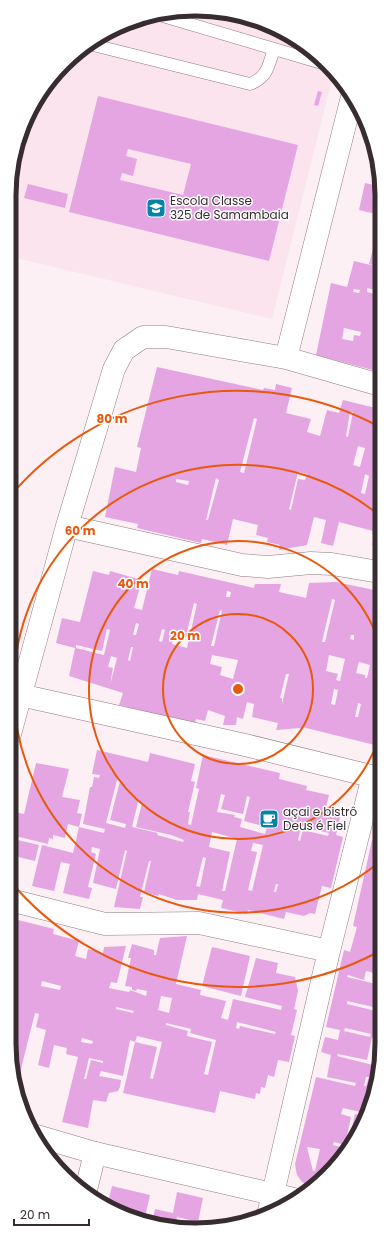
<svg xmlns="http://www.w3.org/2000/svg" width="391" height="1239" viewBox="0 0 391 1239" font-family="Poppins,sans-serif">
	<rect width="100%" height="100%" fill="#fcf0f4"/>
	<path fill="#fbe4ed" d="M159,13H232L289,34L334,71L272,319L12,257L13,159L41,92L92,40Z"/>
	<path fill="#e4a5e2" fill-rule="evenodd" d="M318,91L322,92L318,106L314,105Z
		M98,96L298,145L269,261L69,212ZM128,149L191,164L183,195L120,180L122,173L133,176L137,159L126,156Z
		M375,173L380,175V215L359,210L365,183L374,185Z
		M28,184L68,194L65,208L24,198Z
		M380,222V291L367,288V292L380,295V372L316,355L331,283L347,287L354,261L379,267L369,264ZM354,289L360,290L359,293L353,292ZM344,328L361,332L360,336L354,335L353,341L342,339Z
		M157,367L263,390L264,388L275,390L276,384L292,388L286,413L311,419L307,432L320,436L327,410L339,413L343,400L380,409V426L375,444L378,445L380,440V506L376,520L380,521V547L372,545L375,535L372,534L373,531L339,522L333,546L321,543L326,520L314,517L307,545L279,550L280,545L267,542L268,538L256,535L258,525L233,519L227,545L202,539L201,543L137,528L138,524L105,517L115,467L136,472L141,448L137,447ZM350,412H353L348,437L346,436ZM254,418L257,419L244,473L240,472ZM358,446L365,448L360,467L353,465ZM298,472L307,474L305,480L298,479L291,510L289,509ZM365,474L369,476L365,494L361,493ZM216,478L219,480L208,520H206ZM176,479L189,481L188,485L176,482Z
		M152,569L178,575L179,571L254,588L255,584H281L279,592L306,598L309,583L336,582L379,591V746L302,727V730L300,728L276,730L278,723L252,717L254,704L247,702L243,719L237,717L236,725H223L225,716L208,710L205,721L196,719L195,724L119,705L123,693L69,676L75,648L56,643L62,618L80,622L93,571L109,575L110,571L142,580L134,608L142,610ZM227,591L231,592L230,597H226ZM332,599L335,600L325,642H322ZM194,603L197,604L187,648L172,644L174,637L185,640ZM220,610L222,611L214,646H211ZM136,623L139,624L136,635H133ZM107,629L110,630L104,655L76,648V645L102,651ZM162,629L165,630L162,642L159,641ZM351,635H354V640L350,639ZM131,647H133L130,661L128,660ZM212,655L238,660L233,679L220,675L222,667L210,664ZM329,655L345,659L340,681L336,680L338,674L326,671ZM111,656L117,658L110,685L113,668L108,667ZM359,662L370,665L367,678H365V675L356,673ZM286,674H289L282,704V698H280ZM334,689L338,690L335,705L331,704ZM358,703L361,704L358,717H355Z
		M97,750L148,762L150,753L195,764L191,781L195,782L188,812H190L188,824L191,825L199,789L196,788L203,755L280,773L279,779L307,786L306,790L329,795L326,807L334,808L340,817L336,835L343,837L331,888L322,886L315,914L310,913L304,916L286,912L284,919L248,910L247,914L221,908L223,900L198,894L197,900H177L159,894L158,896L144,892L151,861H149L140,897H143L140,909L114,907L127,851L125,850L116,889L93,883L100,849L92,847L91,852L96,854L88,887L92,888L89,899L63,893L70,864L61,862L54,891L32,886L42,845L73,853L79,827L104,833L105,829L83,824L90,787H92L94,777L99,778L100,775L92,774ZM117,780L120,781L110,820L126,824L125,828L106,823ZM221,794L225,795L221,809L243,814L247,796L250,797L244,821L267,827L265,834L240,827L242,819L234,817L235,815L217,812ZM138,802L142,803L136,827L171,835L184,840L183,842L157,835L158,833L132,827ZM301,827L329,833L328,836L303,830L300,841L298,840ZM212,832L237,839L225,891H222L230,852L209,847ZM253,843L263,845L252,891L248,890L257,852L251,851ZM203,857L206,858L200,887L196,886ZM276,884H278L276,892H274Z
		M36,763L69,769L62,797L80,800L77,813L82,814L79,827L68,824L65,838L53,835V839L49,838L48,844L19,837L18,840L39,845L35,861L10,855V811L24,814Z
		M372,840L379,842V985L373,1007L347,1001V1004L376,1011L379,1003L378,1039L372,1037L367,1060L338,1054L337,1056L373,1065L378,1043V1080L365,1113L343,1108L341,1114L351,1117L345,1145L334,1142L333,1145L347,1149L349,1139L354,1140L351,1147L314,1187L302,1182L297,1175L295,1164L316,1077L355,1086L356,1083L327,1077L331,1055L321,1052L325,1037L338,1040L340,1030L326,1027L344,950L350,952L357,927L353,926ZM366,971L378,974L376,984L347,977L348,975L364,980ZM345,1028L371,1034L370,1037L344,1031ZM366,1077H369L366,1086H364ZM307,1147L320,1149L315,1171H313Z
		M10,918L54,929L53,934L79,941L75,956L86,959L88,949L103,953L104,947L126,946L117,983L111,982L109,988L129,992L130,990L146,996L147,991L137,989L136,991L132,990V987L125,986L131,958H128L132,944L154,950V955H156L160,938L187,936L176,984L201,990L200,995L226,1001L221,1018L228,1020L233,999L281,1010L282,1006L245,997L256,958L278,963L276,973L295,977L298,991L294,1009L297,1010L291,1035L295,1036L289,1062L278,1060L274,1077L268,1075L265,1088L261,1087L260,1094L256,1093L255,1099L220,1091L215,1113L123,1093L135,1042L157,1047L150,1078L153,1079L162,1042L137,1036L135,1042L130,1040L123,1076L101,1071L99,1076L121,1080L120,1087L118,1091L109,1093L106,1102L93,1100L88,1128L62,1122L78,1057L66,1054L67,1048L54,1045L49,1068L38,1065L46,1030L36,1027L39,1014L35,1013L17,1085L9,1044V994L15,969L9,968ZM42,981L61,986L60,990L41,986ZM161,996L172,998L169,1013L158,1010ZM116,1007L134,1011L133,1013L116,1009ZM237,1022L276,1032L275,1034L240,1026L239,1029L236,1028ZM166,1023L191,1029L190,1033L216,1040L208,1075L204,1074L212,1042L187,1036L188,1031L166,1025ZM82,1038L93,1041L92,1044L81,1042ZM89,1058L103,1061V1063L91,1060L86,1079H84Z
		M212,947L250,956L241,996L202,986Z
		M355,1114L363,1116L357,1133L351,1131Z
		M112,1186L150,1195L145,1217L143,1216L142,1219L113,1211L107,1206Z
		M177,1192L203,1198L198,1222L177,1217L176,1222L192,1227L171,1228L152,1223L155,1209L173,1213Z
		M198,1221L216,1225V1226L196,1227Z"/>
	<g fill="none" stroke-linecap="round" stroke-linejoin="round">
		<defs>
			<path id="service" d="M156,14L325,64
				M89,44L250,84C268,77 268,66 274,49"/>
			<path id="minor" d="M286,358L352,97
				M67,526L242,565L268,567L311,563L332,564L379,572
				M20,695L245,745L379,778
				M10,734L67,526L114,369L124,350L143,337H166L286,358L380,385
				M10,900L105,924L199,923L329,951
				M86,1190L95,1153
				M269,1211L329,951L373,776"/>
			<path id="tertiary" d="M37,1136L95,1153L294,1199"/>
		</defs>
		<use href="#service" stroke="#937983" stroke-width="13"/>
		<use href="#minor" stroke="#937983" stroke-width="23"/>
		<use href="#tertiary" stroke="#937983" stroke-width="23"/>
		<use href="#service" stroke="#fff" stroke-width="12"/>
		<use href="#minor" stroke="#fff" stroke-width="22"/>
		<use href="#tertiary" stroke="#fff" stroke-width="22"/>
	</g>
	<g fill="none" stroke="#e8590c" stroke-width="2">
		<circle cx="238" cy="689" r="75"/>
		<path d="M379 738A149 149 0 1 1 379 642"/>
		<path d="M377 864A224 224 0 1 1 379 515"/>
		<path d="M378 952A298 298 0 0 1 10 881M11 495A298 298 0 0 1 378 426"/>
	</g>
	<defs>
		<symbol id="school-square" viewBox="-11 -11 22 22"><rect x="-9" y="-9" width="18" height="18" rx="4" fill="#0684a8" stroke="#fff"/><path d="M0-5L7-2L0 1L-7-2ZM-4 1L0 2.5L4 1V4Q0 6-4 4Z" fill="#fff"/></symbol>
		<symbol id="cafe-square" viewBox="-11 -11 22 22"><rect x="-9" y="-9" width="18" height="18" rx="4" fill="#0684a8" stroke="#fff"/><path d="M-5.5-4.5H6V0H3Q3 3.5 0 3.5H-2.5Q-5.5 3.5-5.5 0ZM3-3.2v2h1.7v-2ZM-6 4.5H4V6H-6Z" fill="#fff"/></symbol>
	</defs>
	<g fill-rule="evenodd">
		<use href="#school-square" x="145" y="197" width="22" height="22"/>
		<use href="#cafe-square" x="258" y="808" width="22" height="22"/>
	</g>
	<g text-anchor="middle" stroke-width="3" stroke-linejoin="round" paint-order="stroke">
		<g font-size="12" fill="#372c30" stroke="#fff" text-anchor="start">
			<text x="170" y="205">Escola Classe<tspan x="170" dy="14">325 de Samambaia</tspan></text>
			<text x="283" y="816">açai e bistrô<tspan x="283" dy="14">Deus é Fiel</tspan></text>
		</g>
	</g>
	<path d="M0 0H391V1239H0ZM195 16H196A179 179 0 0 1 375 195V1044A179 179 0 0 1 196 1223H195A179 179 0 0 1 16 1044V195A179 179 0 0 1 195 16Z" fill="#fff" fill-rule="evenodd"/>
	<path fill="none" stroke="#372c30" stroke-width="5" d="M195 16H196A179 179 0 0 1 375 195V1044A179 179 0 0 1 196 1223H195A179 179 0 0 1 16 1044V195A179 179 0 0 1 195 16Z"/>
	<circle cx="238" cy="689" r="6" fill="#e8590c" stroke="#fff" stroke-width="2"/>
	<g font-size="12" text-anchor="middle" font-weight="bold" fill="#e8590c" stroke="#fff" stroke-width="3" stroke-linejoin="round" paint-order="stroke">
		<text x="112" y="423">80 m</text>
		<text x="80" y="535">60 m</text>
		<text x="133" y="588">40 m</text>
		<text x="185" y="640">20 m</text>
	</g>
	<path d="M14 1219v6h75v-6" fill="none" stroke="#372c30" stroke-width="2"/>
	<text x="20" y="1219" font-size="12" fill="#372c30" stroke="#ffffff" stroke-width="3" paint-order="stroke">20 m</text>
</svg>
